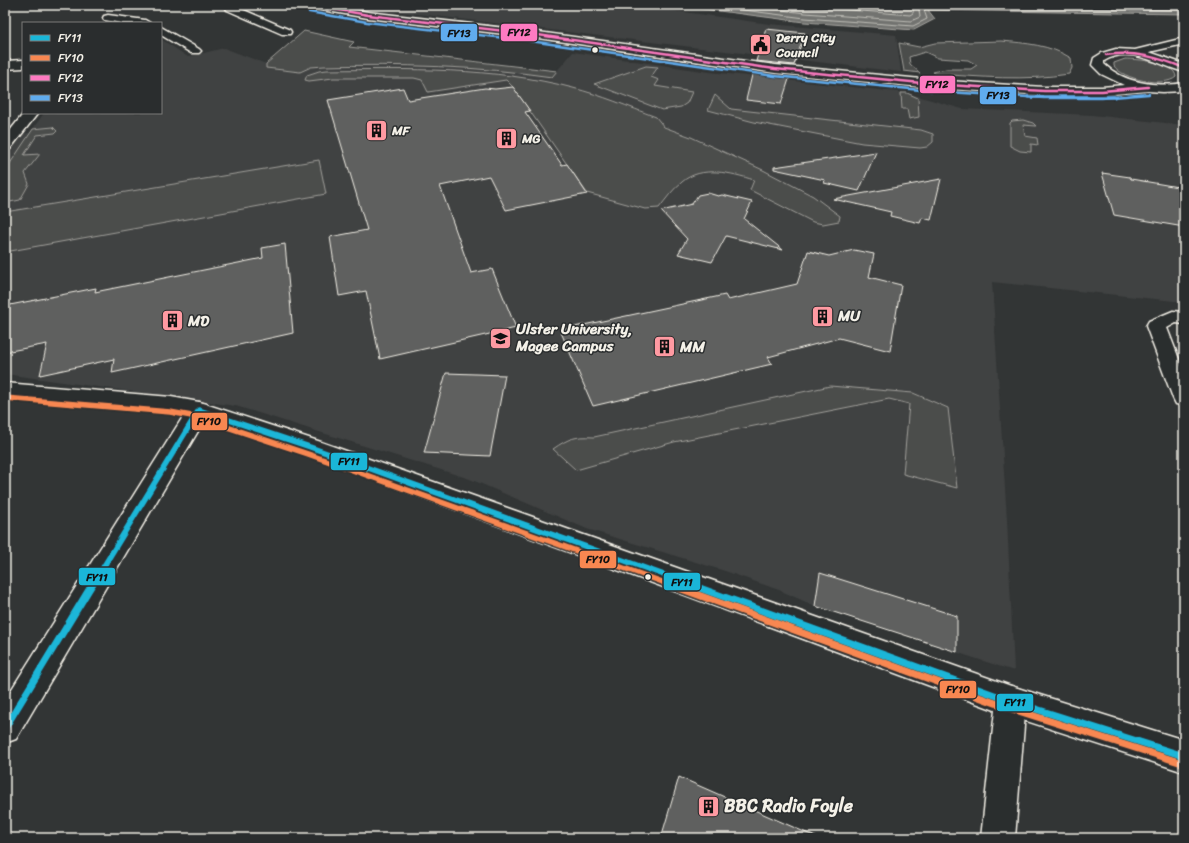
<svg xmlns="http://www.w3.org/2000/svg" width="1189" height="843" viewBox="0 0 1189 843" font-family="Sriracha,sans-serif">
	<rect width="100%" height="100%" fill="#323535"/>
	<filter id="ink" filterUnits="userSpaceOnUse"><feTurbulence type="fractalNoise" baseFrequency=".025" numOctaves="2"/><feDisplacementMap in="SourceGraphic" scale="8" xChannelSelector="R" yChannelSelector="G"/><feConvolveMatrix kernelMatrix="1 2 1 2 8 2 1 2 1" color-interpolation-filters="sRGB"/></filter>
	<g filter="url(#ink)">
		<path fill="#404242" d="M358,5H634L769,24L896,35L901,72L377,9Z
			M304,31L354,42L349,47L557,71L573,52L709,72L907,93L962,109L1092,115L1184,125V302L992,282L1007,520L1014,671L815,606L779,590L725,571L587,529L470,479L236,406L5,374V135L30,133L44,113H161V39L188,57L224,48L266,64Z"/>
		<path fill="#4b4d4c" stroke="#a09f9a" d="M304,31L354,42L349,47L557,71L552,77C477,66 400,64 324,66L311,67L300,72L266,68V64Z
			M1001,41C1026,43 1050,45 1071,58L1072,68L1069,74C1025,81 980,77 936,74L933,72L946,69H971L977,65L968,60L938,58L925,52L909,57L910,64L920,73L904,71L899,43L919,47L935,43Z
			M1125,59C1137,59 1175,62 1176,77C1164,88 1122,79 1114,66V63Z
			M646,66L658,67L651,77L659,80L655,86L692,92L687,103L681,107L662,110L594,84Z
			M327,70C408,69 494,67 573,88C601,95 629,107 656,117L664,127L691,137L763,170L813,196L840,216L839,221L823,224L813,222L750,190L754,180C732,173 701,165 682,182C673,189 666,199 659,208L645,209L587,193L513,87L506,80L428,92L422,80L414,78H333L309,81L305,80L307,75L319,71Z
			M901,93H907L918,98L919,117L909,119L907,109H902Z
			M715,95L731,109L921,130L933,134V142L927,147L920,148L862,143L754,122L708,110Z
			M1023,120L1033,123L1036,126L1023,125L1025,136L1037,138L1038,145L1031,144V152L1020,151L1010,146V123L1012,121Z
			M53,127L57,131L55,133L37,135L24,155L40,154L25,173L29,184L20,200L5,203V171L33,129Z
			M319,160L326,194L5,252V212Z
			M830,386L913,393L948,408L957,488L903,474L909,404L889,399L674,442L576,470L553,449C569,438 575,436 594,437Z"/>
		<path fill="#727370" stroke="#a6a5a0" d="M673,5H1184V14L928,10L935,19L914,30L804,22Z"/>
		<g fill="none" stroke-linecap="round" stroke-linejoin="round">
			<path stroke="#c0bfb8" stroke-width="1" d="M704,5L805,18L913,26L927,19L924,10L929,6L1184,10
				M742,5L805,13L911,21L920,17L919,10L921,5
				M789,5L910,15L913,13L914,5"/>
		</g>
		<path fill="#5f605f" stroke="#f4f1e8" d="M766,29L805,33L794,65L756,61Z
			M753,71L790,76L781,104L746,100Z
			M513,87L530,111L525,112L562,165L567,164L587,194L506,210L489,176L440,186L471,273L492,269L516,328L380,359L366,291L339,296L330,237L367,230L328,100L403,88L408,100L485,88L495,89Z
			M876,152L859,191L824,183L825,180L774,169V167Z
			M1102,173L1130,177L1131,179L1184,188V227L1114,215Z
			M941,179L931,220L922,218L920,223L890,216L891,212L833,199Z
			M708,193L718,196L722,195L752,202L744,219L783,250L726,236L712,262L678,254L687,239L661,211L692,204L698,195Z
			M285,244L293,333L112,373L114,359L40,375L47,344L5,352V306L96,288L95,292L263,258L262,248Z
			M854,250L874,254L869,277L901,285L890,351L839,338L768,357L772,364L593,406L560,330L725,295L728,300L797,284L808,251L829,256Z
			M446,373L505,375L490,456L424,453Z
			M820,573L957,616V652L815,606Z
			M679,777L818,838H661Z"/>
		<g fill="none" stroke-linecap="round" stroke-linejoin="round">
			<defs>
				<path id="street" d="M229,5H242L239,8L290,30L291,32L290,34H282L227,10L226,8Z
					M108,15L145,20L150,23H122L104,20L103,18L104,16Z
					M161,27L199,49L201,51L199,53H191L161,35Z
					M23,60V68L5,69V61Z
					M24,113H38L10,149L5,150V137Z
					M1173,311L1184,312V324L1176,323L1167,328L1184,372V406L1176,404L1173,398L1146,326L1149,321Z
					M199,402L207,404L210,410L207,416L16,739L5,743V700L191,404Z
					M1011,686L1022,690L1026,701L1015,838H981L996,701L1000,690Z"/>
				<path id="secondary" d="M5,383L171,397L199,402L318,441L1011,686L1184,740V772L1011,716L302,453L197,418L171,413L5,399Z"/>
				<path id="highway" d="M305,5H328L368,12L531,31L775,65L932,80L1044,87H1102L1124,85L1101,74L1092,65L1094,58L1102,53L1116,49L1135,50L1184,38V44L1149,52L1184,64V72C1159,65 1129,45 1104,61V64C1125,84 1157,87 1184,83V91L1163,92L1148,91L1102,95H1044L932,88L775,73L531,37L368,18L310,8Z"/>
			</defs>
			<use href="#street" stroke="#f4f1e8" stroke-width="3"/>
			<use href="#secondary" stroke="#f4f1e8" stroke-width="3"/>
			<use href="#highway" stroke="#f4f1e8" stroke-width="3"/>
			<use href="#street" fill="#2a2d2e" fill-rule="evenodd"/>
			<use href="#secondary" fill="#2a2d2e" fill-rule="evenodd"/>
			<use href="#highway" fill="#2a2d2e" fill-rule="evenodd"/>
			<defs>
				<path id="bus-1-far1" d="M93,584L199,410L310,447L689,584"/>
				<path id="bus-1" d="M686,583L1011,701L1184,756
					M5,728L93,583"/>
				<path id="bus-2-far1" d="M5,398L170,412L197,417L308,454L668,584"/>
				<path id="bus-2" d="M665,583L1009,708L1182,763"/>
				<path id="bus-3" d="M310,5L368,15L531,34L775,69L932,84L1044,91H1102L1148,87
					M1106,55C1134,51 1158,57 1184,68"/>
				<path id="bus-4-far1" d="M309,12L367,22L530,41L774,76L931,91L1044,98H1102L1149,94"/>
				<path id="bus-4" d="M1028,97H1114"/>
			</defs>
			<use href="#bus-1-far1" stroke="#2a2d2e" stroke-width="8"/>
			<use href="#bus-1" stroke="#2a2d2e" stroke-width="10"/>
			<use href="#bus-2-far1" stroke="#2a2d2e" stroke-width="8"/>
			<use href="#bus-2" stroke="#2a2d2e" stroke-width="10"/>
			<use href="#bus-3" stroke="#2a2d2e" stroke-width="4"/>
			<use href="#bus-4-far1" stroke="#2a2d2e" stroke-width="4"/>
			<use href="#bus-4" stroke="#2a2d2e" stroke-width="5.5"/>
			<use href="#bus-1-far1" stroke="#1ab6d8" stroke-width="5.5"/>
			<use href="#bus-1" stroke="#1ab6d8" stroke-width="7"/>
			<use href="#bus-2-far1" stroke="#f88751" stroke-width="5.5"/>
			<use href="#bus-2" stroke="#f88751" stroke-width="7"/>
			<use href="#bus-3" stroke="#fe7ac1" stroke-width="2.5"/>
			<use href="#bus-4-far1" stroke="#60acee" stroke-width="2.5"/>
			<use href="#bus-4" stroke="#60acee" stroke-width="3.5"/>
		</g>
	</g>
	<defs>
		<symbol id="civic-square" viewBox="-11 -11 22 22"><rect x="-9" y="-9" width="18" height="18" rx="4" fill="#ff9aa2" stroke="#2a2d2e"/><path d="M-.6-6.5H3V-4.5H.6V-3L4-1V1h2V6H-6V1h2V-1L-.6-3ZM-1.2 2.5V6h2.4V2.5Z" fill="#111"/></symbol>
		<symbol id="building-square" viewBox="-11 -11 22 22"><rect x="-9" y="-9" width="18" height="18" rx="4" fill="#ff9aa2" stroke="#2a2d2e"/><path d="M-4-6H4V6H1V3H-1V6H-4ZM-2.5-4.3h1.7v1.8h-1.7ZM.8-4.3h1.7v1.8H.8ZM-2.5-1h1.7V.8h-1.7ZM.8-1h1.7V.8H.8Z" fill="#111"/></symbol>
		<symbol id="university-square" viewBox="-11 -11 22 22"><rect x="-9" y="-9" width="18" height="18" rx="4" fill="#ff9aa2" stroke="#2a2d2e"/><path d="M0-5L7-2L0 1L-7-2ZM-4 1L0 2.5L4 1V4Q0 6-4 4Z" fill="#111"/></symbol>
	</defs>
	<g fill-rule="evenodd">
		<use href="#civic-square" x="748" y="32" width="25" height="25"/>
		<use href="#building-square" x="364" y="118" width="25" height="25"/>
		<use href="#building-square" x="494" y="126" width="25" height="25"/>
		<use href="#building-square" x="810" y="304" width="25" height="25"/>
		<use href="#building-square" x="160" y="308" width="25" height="25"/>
		<use href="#university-square" x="488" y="326" width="25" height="25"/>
		<use href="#building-square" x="652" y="334" width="25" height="25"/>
		<use href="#building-square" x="696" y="794" width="25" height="25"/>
	</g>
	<g fill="#f4f1e8" stroke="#2a2d2e" stroke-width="1.5">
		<circle cx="595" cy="50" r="3.5"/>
		<circle cx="648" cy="577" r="3.5"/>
	</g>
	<g text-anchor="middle" stroke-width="3" stroke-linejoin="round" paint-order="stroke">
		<g font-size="13" font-weight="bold" fill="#f4f1e8" stroke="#2a2d2e" text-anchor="start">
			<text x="776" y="42">Derry City<tspan x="776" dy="15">Council</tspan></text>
			<text x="392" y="135">MF</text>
			<text x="522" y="143">MG</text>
		</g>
		<g font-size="15" font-weight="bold" fill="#f4f1e8" stroke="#2a2d2e" text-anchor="start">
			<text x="838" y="321">MU</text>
			<text x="188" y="326">MD</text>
			<text x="516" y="334">Ulster University,<tspan x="516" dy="17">Magee Campus</tspan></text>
			<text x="680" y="352">MM</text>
		</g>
		<g font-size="18" font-weight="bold" fill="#f4f1e8" stroke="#2a2d2e" text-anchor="start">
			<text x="724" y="812">BBC Radio Foyle</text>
		</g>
	</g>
	<g stroke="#2a2d2e" stroke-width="1.5">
		<rect x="500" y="23" width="38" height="19" rx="4" fill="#fe7ac1"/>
		<rect x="440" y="23" width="38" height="19" rx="4" fill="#60acee"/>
		<rect x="919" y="75" width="37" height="19" rx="4" fill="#fe7ac1"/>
		<rect x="979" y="86" width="38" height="19" rx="4" fill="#60acee"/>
		<rect x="191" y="412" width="37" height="19" rx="4" fill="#f88751"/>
		<rect x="330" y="452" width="38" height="19" rx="4" fill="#1ab6d8"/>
		<rect x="579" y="550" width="38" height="19" rx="4" fill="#f88751"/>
		<rect x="78" y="567" width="38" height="19" rx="4" fill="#1ab6d8"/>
		<rect x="663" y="572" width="38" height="19" rx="4" fill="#1ab6d8"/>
		<rect x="939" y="680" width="38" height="19" rx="4" fill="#f88751"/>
		<rect x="996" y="693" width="38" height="19" rx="4" fill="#1ab6d8"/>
	</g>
	<g font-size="11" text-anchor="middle" font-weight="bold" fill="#111">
		<text x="519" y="36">FY12</text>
		<text x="459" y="37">FY13</text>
		<text x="937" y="88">FY12</text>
		<text x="998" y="99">FY13</text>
		<text x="209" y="425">FY10</text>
		<text x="349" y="465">FY11</text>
		<text x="598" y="563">FY10</text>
		<text x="97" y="581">FY11</text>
		<text x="682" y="586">FY11</text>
		<text x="958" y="693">FY10</text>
		<text x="1015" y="706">FY11</text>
	</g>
	<rect width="1189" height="843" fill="none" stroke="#2a2d2e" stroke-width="20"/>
	<rect x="10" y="10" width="1169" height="823" fill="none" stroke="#f4f1e8" stroke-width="1.5" filter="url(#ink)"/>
	<rect x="22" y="22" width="140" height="92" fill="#2a2d2e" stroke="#7b7b78"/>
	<rect x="30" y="35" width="20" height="6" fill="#1ab6d8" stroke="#7b7b78"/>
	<text x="58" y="42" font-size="12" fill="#f4f1e8">FY11</text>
	<rect x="30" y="55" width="20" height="6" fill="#f88751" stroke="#7b7b78"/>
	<text x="58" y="62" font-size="12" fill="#f4f1e8">FY10</text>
	<rect x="30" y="75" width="20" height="6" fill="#fe7ac1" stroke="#7b7b78"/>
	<text x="58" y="82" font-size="12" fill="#f4f1e8">FY12</text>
	<rect x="30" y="95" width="20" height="6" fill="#60acee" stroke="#7b7b78"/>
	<text x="58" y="102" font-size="12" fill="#f4f1e8">FY13</text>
</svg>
